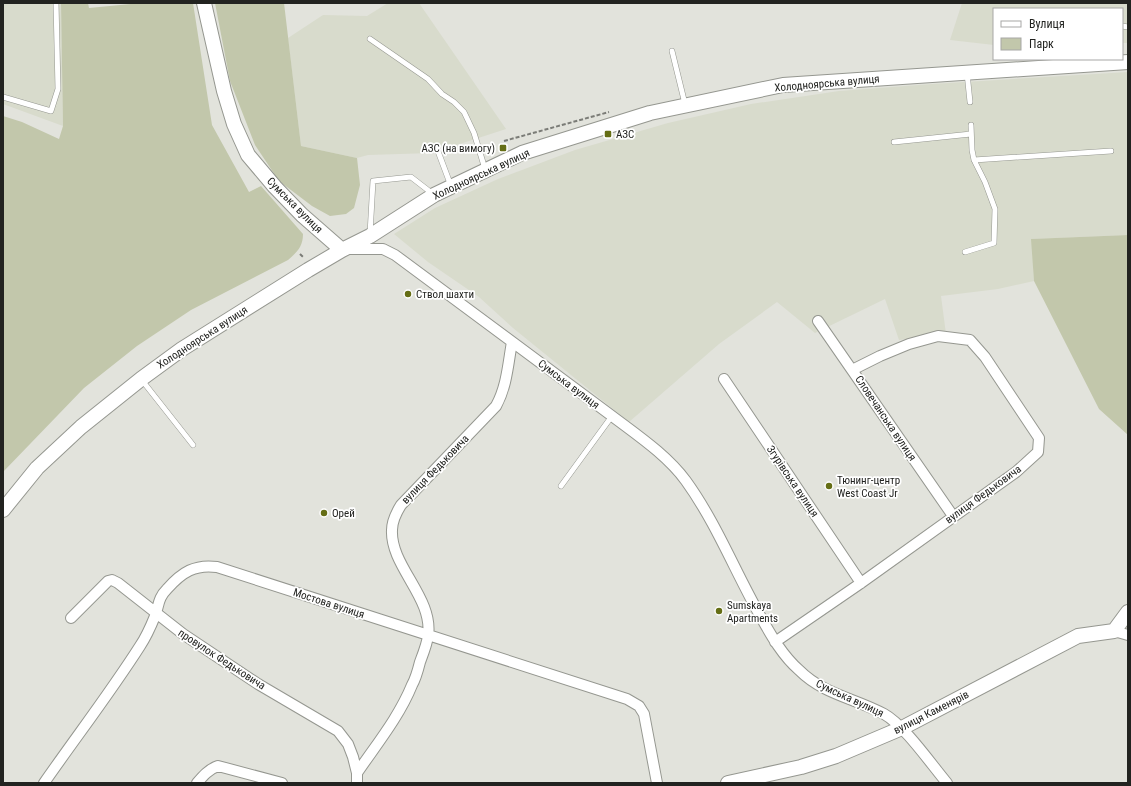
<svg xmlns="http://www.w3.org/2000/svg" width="1131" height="786" viewBox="0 0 1131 786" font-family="'Roboto Condensed',sans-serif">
	<rect width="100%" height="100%" fill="#e2e3dc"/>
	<path fill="#d8dbcc" d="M3,3H61L63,126L3,104Z
		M388,3H419L506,129L432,153L368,155L357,158L301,146L288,38L323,15L367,16Z
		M962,3H1128V43H1122V9H994V45L950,40Z
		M1128,72V235L1032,239L1034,281L998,289L941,296L946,334L899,340L885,299L815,333L777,302L719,344L629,422L513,328L479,297L428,262L394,234L435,208L498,179L575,150L668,123L751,104L839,91L932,84Z"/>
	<path fill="#c2c7ab" d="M61,3H88L89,8L141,3H193L212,125L249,192L261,186L303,234C303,247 297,252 288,260L191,310L137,346L84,388L3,472V116L22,122L59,139L63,126Z
		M215,3H284L301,146L357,158L360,185L354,208L346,214L330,216L312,206L279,181L255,145L230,81Z
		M1128,235V435L1099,409L1034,281L1031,239Z"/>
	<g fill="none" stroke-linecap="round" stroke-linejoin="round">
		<defs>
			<path id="lane" d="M1122,26L1128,27
				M370,39L428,79L442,94L454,102L464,112L474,133L485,169
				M672,51L685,104
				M967,73L970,102
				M3,97L51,111L58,89L56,3
				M894,142L971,134
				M436,146L451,186
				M974,160L1111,151
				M370,234L373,181L411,177L433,194
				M965,252L994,243L995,209L985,182L974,160L972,150L971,125
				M141,379L193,445
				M561,486L612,416"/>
			<path id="street" d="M349,249H383L395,255L612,416C637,435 667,455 686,481C717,524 736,574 762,619C772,637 783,656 799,670C824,695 855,698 884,714C904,725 931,764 947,783
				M818,321L953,516
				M724,379L861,583
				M71,618L108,581L112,580L118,583L183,634L258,684L338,731L348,744L353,757L357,773V783
				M1114,631L1128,635
				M775,642L861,583L1016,472L1038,452L1039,438L985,357L970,340L938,336L909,344L880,356L852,370
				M357,773C376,745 399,717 412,685C416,678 418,670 420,662C423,654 427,644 428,636C434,598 390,566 392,530C392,521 396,513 401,505L496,406C507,386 508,364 512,342
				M44,783C76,737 110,693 140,646C146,637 151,626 155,616C159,605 158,598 167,589C182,572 195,564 217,567L627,699L639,706L644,714L657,783
				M197,783C203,776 209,769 218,766L282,783"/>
			<path id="secondary" d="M204,3L224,91L234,124L248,155L275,187L302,215L342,250
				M3,510L37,468L81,427L141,379L182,349L308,270L342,250L370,236L434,195L522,153L650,113L783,85L1128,62
				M728,783L801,767L836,756L902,728L1078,636L1114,631L1128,612"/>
		</defs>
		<use href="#lane" stroke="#959790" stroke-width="6"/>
		<use href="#street" stroke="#959790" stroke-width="12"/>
		<use href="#secondary" stroke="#959790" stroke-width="16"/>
		<path stroke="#7b7c77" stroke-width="2" stroke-dasharray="4 2" stroke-linecap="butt" d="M504,141L609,112
			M300,254L304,258"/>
		<use href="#lane" stroke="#fff" stroke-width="5"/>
		<use href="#street" stroke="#fff" stroke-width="10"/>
		<use href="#secondary" stroke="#fff" stroke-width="14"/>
	</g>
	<g fill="#656e15" stroke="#fff" stroke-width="1.5">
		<rect x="604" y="130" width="8" height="8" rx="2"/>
		<rect x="499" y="144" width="8" height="8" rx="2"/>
		<circle cx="408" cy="294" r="4"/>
		<circle cx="829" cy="486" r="4"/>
		<circle cx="324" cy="513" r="4"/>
		<circle cx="719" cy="611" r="4"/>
	</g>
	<g text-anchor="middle" stroke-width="3.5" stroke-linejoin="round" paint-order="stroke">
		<g font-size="11" fill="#222320" stroke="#fff">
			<text transform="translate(827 83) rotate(-5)" y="4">Холодноярська вулиця</text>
			<text transform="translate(481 174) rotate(-25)" y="4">Холодноярська вулиця</text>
			<text transform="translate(295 205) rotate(45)" y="4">Сумська вулиця</text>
			<text transform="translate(202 337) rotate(-33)" y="4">Холодноярська вулиця</text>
			<text transform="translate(569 384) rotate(37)" y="4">Сумська вулиця</text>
			<text transform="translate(886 418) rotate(56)" y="4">Словечанська вулиця</text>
			<text transform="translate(435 469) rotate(-46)" y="4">вулиця Федьковича</text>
			<text transform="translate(793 481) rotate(56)" y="4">Згурівська вулиця</text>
			<text transform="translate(983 494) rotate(-36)" y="4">вулиця Федьковича</text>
			<text transform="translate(329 603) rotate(18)" y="4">Мостова вулиця</text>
			<text transform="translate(222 659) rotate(33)" y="4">провулок Федьковича</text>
			<text transform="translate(850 698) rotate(25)" y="4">Сумська вулиця</text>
			<text transform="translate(931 712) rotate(-27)" y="4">вулиця Каменярів</text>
		</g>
		<g font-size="11" fill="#222320" stroke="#fff" text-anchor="start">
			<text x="616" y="138">АЗС</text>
			<text x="495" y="152" text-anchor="end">АЗС (на вимогу)</text>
			<text x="416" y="298">Ствол шахти</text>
			<text x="837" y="484">Тюнинг-центр<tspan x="837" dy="13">West Coast Jr</tspan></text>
			<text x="332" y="517">Орей</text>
			<text x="727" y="609">Sumskaya<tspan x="727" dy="13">Apartments</tspan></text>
		</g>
	</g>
	<rect width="1131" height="786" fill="none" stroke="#222320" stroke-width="8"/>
	<rect x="993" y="8" width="130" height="52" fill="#ffffff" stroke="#a7a7a6"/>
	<rect x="1001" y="21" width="20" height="6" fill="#ffffff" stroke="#a7a7a6"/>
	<text x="1029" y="28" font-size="12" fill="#222320">Вулиця</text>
	<rect x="1001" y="38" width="20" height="12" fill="#c2c7ab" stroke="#a7a7a6"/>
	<text x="1029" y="48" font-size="12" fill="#222320">Парк</text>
</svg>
